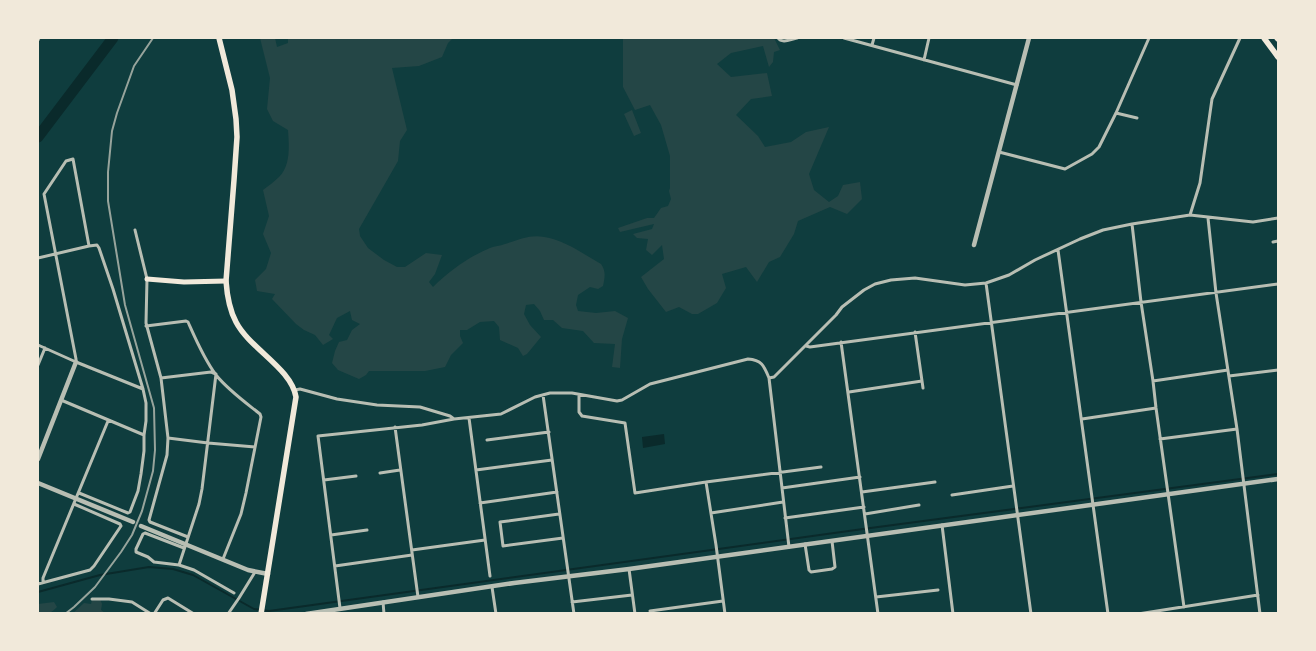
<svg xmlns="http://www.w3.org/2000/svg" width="1316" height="651" viewBox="0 0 1316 651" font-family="Helvetica,sans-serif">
	<rect width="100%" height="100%" fill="#0f3d3e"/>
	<path fill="#244646" d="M260,38H275L277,47L288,43V38H453L448,43L442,57L419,66L392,68L407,130L400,141L398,161L359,229L360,236L368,248L384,260L397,267H405L426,253L442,255L435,274L429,282L433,287C449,271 470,256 490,248C495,246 500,246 505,244C524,238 533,233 553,239C570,244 585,255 601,264C606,271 605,277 603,286L598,289L590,287L578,295L576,305L578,311L596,313L615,311L628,318L622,339L620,368L612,367L615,344L594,343L583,331L562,328L553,320H544L540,311L534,304L526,305L524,314L530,325L541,337L527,354L523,356L518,348L500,340L499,327L494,321L480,322L467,330H460V336L463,343L451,355L445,367L425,371H369L366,375L359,379L338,370L332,363L335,351L339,342L347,340L352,330L360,324L352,320L350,311L337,318L329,335L333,339L323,345L315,335L304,330L296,324L272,299L275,294L257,291L255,280L266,269L271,253L263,234L269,216L263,190C268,186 274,182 279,177C291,165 289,145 288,130L273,121L267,109L270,78Z
		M623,38H774L780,50L774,52L773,62L769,67L763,46L731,53L717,64L731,77L767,73L772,96L751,99L736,115L758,136L765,147L791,142L806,132L829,127L809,174L814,190L829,202L838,196L843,185L860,182L862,199L847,214L830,207L798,221L794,234L780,257L769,262L757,282L746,267L722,274L726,288L717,303L698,314H692L679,307L666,312L648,289L641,277L664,259L662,245L652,255L646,250L648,239L637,238L633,234L652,229L654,224L620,232L618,228L647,218H654L661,208L668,206L671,199L669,191L670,188V156L661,125L650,105L635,110L623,87Z
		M632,110L641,133L634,136L624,114Z
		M100,599L102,604L101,610L105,613L72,614L84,603L91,604L92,600Z
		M54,602L57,607C50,614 48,614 38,613V604Z"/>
	<path fill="#0a2a2b" d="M664,434L665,444L643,448L642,437Z"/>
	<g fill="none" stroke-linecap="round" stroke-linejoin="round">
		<path stroke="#0a2a2b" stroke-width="2" d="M38,592L100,575L149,567L173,569L193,575L254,609L269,611L863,529L1278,474"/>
		<path stroke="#0a2a2b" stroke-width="11" d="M38,137L113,38"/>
		<path stroke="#b8beb3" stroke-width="3" d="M778,38C782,44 791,39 797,38
			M844,38L1017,85
			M38,40L39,38
			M872,45L874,38
			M924,60L929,38
			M1116,113L1137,118
			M999,152L1065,169L1092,154L1099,147L1116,113L1149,38
			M1190,215L1200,183L1212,99L1240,38
			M1208,218L1216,293L1237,429L1260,614
			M1132,224L1141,302L1153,381L1156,408L1184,607
			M135,230L147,279L146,323L161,378L168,438L167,455L149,520L150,522L188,537
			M1273,242L1278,241
			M89,246L73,159L66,161L44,194L76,359V362L143,389
			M1058,250L1108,614
			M38,258L89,246L97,245L99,248L113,289L143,389L146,403V421L144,435V451L141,474L138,491L130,512L128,513L79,493
			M986,283L1031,614
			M146,326L186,321L188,322C196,340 204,359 216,375C228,390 245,402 260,414L261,417L246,493L241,514L223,559
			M915,332L923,388
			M841,342L878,614
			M38,345L76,362
			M806,346L810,347L1278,284
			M38,365L45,348
			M1229,376L1278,370
			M161,378L211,372L216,374L202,489L199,504L179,565
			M769,378L789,547
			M1153,381L1228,370
			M295,390L300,389L337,399L377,405L420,407L450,416L454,419
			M849,392L922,381
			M543,395L574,614
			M579,395V412L582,416L625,423L635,493L706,482L821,467
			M61,400L144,435
			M469,418L490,576
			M1082,419L1156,408
			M395,427L418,597
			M168,438L208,443L255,447
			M1160,439L1237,429
			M487,440L549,432
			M476,470L552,460
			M380,473L400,470
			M324,480L356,476
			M706,482L716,545L725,614
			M782,488L860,477
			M862,492L935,482
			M952,495L1013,486
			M480,503L557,492
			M711,513L783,502
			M559,514L500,522L503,546L563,538
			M865,514L919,505
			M785,518L864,507
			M942,525L953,614
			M331,535L367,530
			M805,544L809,570L811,572L832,569L835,567L832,541
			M184,548L145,533L143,534L136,549V552L148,557L154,562L179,565L194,570L234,593
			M412,550L485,540
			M335,566L412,555
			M629,569L635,614
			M43,582V578L108,421
			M38,584L90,570L94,566L121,526L120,524L74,504
			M492,587L496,614
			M876,597L938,590
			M92,599H109L132,602L151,614
			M383,602L384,614
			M572,602L632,595
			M340,608L318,436L422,425L454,419L501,414L535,397L550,393H572L617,401L622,400L650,384L748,359C762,360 764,366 769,378L774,377L836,315L842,307L864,290L875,284L891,280L915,278L965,285L986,283L1009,275L1035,260L1080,239L1103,230L1132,224L1190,215L1253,222L1278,218
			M650,611L723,601
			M154,614L163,600L168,598L194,614
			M228,614L239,598L255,572
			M1138,614L1258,595"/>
		<path stroke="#b8beb3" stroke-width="4.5" d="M974,245L1029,38
			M38,459L76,362
			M38,483L133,522
			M141,526L248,570L268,574
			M306,614L514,583L629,569L1278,479"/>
		<path stroke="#f1e9da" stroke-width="5" d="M147,279L184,282L226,281"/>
		<path stroke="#f1e9da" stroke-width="5.5" d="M219,38L232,90L236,119L237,137L234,180L226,281C227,295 229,309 236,322C250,349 291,368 296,397L261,614
			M1264,38L1278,57
			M1277,38L1278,39"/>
		<path stroke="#97a49c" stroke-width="2" d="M65,614L74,607L95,587L121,552L132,535L142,511L153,471L155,450L154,408L125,305L108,201V172L112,131L117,113L134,66L153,38"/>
	</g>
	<rect width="1316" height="651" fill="none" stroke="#f1e9da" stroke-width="78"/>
</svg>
